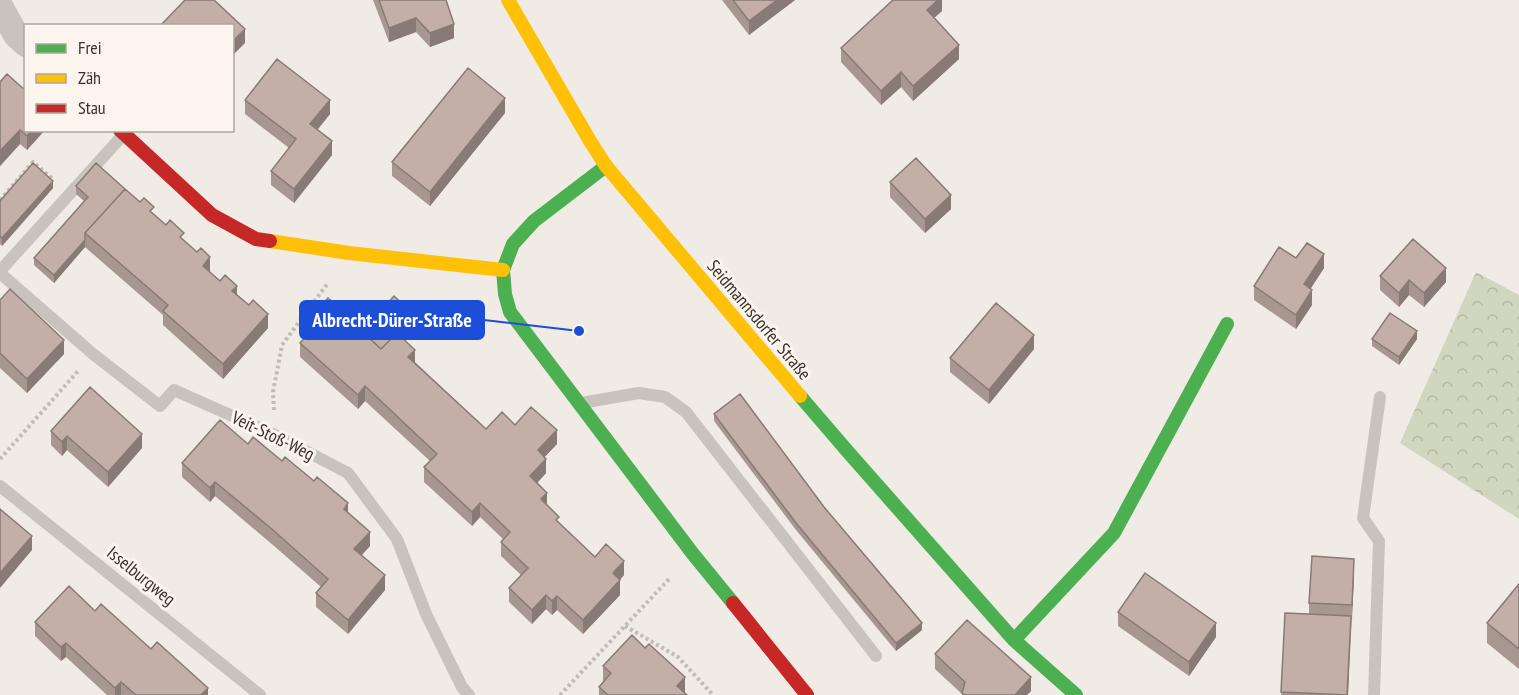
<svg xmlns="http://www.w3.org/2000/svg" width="1519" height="695" viewBox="0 0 1519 695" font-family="'PT Sans Narrow',sans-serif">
	<defs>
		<pattern id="forest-crowns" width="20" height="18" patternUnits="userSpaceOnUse" patternTransform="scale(1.5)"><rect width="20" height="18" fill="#d1d6bf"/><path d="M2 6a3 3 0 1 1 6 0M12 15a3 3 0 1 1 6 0" fill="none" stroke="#b4b8a4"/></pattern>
	</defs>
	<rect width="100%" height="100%" fill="#f0ebe5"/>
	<path fill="url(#forest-crowns)" d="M1476,272L1519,295V519L1400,443Z"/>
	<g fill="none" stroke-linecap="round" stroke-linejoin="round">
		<path stroke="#c2bbb6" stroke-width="4" stroke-dasharray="3 3" stroke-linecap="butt" d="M0,200L33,162L54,180
			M274,410L273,392L282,345L328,283
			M0,459L79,370
			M625,626L678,657L713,695
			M560,695L670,578"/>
		<path stroke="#c9c3be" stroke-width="12" d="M0,271L123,135
			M0,273L93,354L160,406L174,390L275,435L348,473L397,539L426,614L462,687L469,695
			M581,403L639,393L665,397L686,412L876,656
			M0,486L260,695
			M1374,695L1379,541L1363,518L1380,397"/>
		<path stroke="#c9c3be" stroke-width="26" d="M0,6L16,35L26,44"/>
		<path stroke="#4caf50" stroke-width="14" d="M606,166L534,221L513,244L503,270L505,294L510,312L693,554L733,603
			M800,396L849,453L1014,640L1076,695
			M1014,640L1114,533L1227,324"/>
		<path stroke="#ffc107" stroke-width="14" d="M508,0L590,141L606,166L800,396
			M270,241L349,253L503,270"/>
		<path stroke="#c62828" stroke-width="14" d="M120,130L212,215L256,239L270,241
			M733,603L807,695"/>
	</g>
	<path fill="#a89690" d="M373,0H446L454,38L430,47L416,32L389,42Z
		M722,0H795L749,35Z
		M942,0V11L934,18L959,59L913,101L901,87L881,105L841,62V48Z
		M0,82L26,130H45L27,150L20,144L0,166Z
		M245,100L330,114L317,130L332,155L294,203L271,185V171L289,148L245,114Z
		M505,113L430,206L392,176V162Z
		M890,182L951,209L925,233L890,197Z
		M76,186L154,215L184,240L210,271V272L237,294L268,328L223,379L163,325V315L85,247L54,283L34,265V258L84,201L76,194Z
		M53,188L2,246L0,244V201Z
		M1296,258L1324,268L1310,289L1312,305L1296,329L1254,300V286Z
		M1380,276L1446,282L1424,307L1409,295L1399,307L1380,290Z
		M0,300L64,354L27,393L0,368Z
		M339,310L362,331L417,325L404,339L415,362L486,429L515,425L557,444L544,457L546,473L537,483L547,505L559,523L595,557L624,575L620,580V595L583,634L557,610L552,615L546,609L532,624L509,602V588L521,575L501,556V542L503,539L480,517L472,526L424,482V467L430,461L365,401L358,409L300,357V343L317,325L313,321V314Z
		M1372,339H1417L1399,365L1372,346Z
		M1034,349L989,404L950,372V358Z
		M714,414L824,507L922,630L896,651L796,530L714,421Z
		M51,431L142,448L108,487L67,450L62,456L51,445Z
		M248,444L282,461L348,512L370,546L362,555L385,590L348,634L316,607V593L321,587L273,545L215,496L210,502L182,477V463Z
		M1354,573L1348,695H1281L1285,613L1309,614V603Z
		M1519,584V669L1487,643V623Z
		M95,611L151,649L208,695H107L66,657L61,661L35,636V622Z
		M1118,612L1216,637L1189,676L1118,626Z
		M935,654L1031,691L1027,695H962V694L935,669Z
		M603,666L685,693L687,695H599V687L603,682Z"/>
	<path fill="#887a75" d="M777,0H795L749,35V21Z
		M938,0H942V11L927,24V10Z
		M416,18V32L389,42V28Z
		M454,24V38L430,47V33Z
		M245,29V43L232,56V42Z
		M959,45V59L913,101V86Z
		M901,72V87L881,105V91Z
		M505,98V113L430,206V192Z
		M330,100V114L310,139V124Z
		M20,130V144L0,166V151Z
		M32,130H45L27,150V136Z
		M332,141V155L294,203V189Z
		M53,181V188L2,246V238Z
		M951,195V209L925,233V219Z
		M85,240V247L54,283V275Z
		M1324,254V268L1304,299V284Z
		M210,257V271L203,280V266Z
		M1446,268V282L1424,307V293Z
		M1409,280V295L1399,307V293Z
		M237,286V300L232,291Z
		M1312,290V305L1296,329V315Z
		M268,314V328L223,379V364Z
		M417,317V325L381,363V356Z
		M1417,331V339L1399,365V357Z
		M1034,335V349L989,404V390Z
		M64,340V354L27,393V379Z
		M415,350V364L408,357Z
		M365,386V401L358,409V395Z
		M557,430V444L538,464V450Z
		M142,434V448L108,487V472Z
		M67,436V450L62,456V442Z
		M546,459V473L530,491V476Z
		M215,482V496L210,502V488Z
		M547,493V507L541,499Z
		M348,503V517L344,509Z
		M480,503V517L472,526V512Z
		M370,532V546L354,563V549Z
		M32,536V550L0,588V573Z
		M1354,559V573L1352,619V605Z
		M624,561V575L613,587V573Z
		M385,575V590L348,634V620Z
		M620,580V595L583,634V620Z
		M546,595V609L532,624V610Z
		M557,596V610L552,615V601Z
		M1351,616L1348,695H1347Z
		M922,623V630L896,651V643Z
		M1216,623V637L1189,676V662Z
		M66,643V657L61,661V647Z
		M685,677V695L677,686Z
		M1031,677V691L1027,695H1015Z
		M121,682V695H115V688Z
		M208,688V695H201Z"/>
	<path fill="#c3afa7" stroke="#887a75" stroke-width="1.5" d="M185,0H214L245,29L232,42V26H160Z
		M379,0H446L454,24L430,33L416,18L389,28Z
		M733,0H777L749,21Z
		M893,0H938L927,10L959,45L913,86L901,72L881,91L841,48Z
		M277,59L330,100L310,124L332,141L294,189L271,171L296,139L245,100Z
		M468,68L505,98L430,192L392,162Z
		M7,74L26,91V130H32L27,136L20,130L0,151V82Z
		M916,158L951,195L925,219L890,182Z
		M33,163L53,181L2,238L0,236V201Z
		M96,163L125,189L85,233V240L54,275L34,258L88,197L76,186Z
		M125,189L140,202L144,198L154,207L150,211L166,225L170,220L184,233L180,237L197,252L201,248L210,257L203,266L220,281L225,275L237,286L232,291L249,305L253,300L268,314L223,364L163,311L168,305L85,233Z
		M1413,239L1446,268L1424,293L1409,280L1399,293L1380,276Z
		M1307,243L1324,254L1304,284L1312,290L1296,315L1254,286L1279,247L1296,258Z
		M10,289L64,340L27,379L0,353V300Z
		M394,296L417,317L400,336L397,333L381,349L362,331Z
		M328,298L339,307L337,309L334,306L320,321L313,314Z
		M996,303L1034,335L989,390L950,358Z
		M334,306L381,349L397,333L415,350L408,357L486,429L502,412L515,425L531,407L557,430L538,450L546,459L530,476L547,493L541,499L559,517L556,520L595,557L606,544L624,561L613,573L620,580L583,620L557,596L552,601L546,595L532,610L509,588L528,568L501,542L510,532L480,503L472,512L424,467L437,454L365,386L358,395L300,343Z
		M1390,313L1417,331L1399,357L1372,339Z
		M90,387L142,434L108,472L67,436L62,442L51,431Z
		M740,394L824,507L922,623L896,643L796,523L714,414Z
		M220,420L248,444L253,437L282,461L285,457L314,481L317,477L348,503L344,509L370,532L354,549L385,575L348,620L316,593L328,579L273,530L215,482L210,488L182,463Z
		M0,509L32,536L0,573Z
		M1312,556L1354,559L1352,605L1309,603Z
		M1145,573L1216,623L1189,662L1118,612Z
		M1519,584V649L1487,623Z
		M69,586L95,611L101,604L151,649L157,642L208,688L201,695H136L121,682L115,688L66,643L61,647L35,622Z
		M1285,613L1351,616L1347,695L1281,692Z
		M967,620L1031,677L1015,695H965L962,693L965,682L935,654Z
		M632,635L645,648L649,644L685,677L677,686L687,695H608L599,687L611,673L603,666Z"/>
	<g text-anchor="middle" stroke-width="6" stroke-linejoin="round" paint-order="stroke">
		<g font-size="18" fill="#3b302b" stroke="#fbf5ee">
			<text transform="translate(759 320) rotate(50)" y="6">Seidmannsdorfer Straße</text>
			<text transform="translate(273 436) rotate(26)" y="6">Veit-Stoß-Weg</text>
			<text transform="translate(141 576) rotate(39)" y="6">Isselburgweg</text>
		</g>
	</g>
	<path fill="none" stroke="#1d4ed8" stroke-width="2" d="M579 331L484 320"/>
	<circle fill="#1d4ed8" stroke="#fbf5ee" stroke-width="2" cx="579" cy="331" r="6"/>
	<rect fill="#1d4ed8" stroke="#1d4ed8" stroke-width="2" x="300" y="301" width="184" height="38" rx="6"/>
	<g font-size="20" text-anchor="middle" font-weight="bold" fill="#fff">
		<text x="392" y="327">Albrecht-Dürer-Straße</text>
	</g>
	<rect x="24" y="24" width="210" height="108" fill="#fbf5ee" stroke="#aea6a0" stroke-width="1.5"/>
	<rect x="36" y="44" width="30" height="9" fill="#4caf50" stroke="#aea6a0" stroke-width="1.5"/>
	<text x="78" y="54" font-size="18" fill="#3b302b">Frei</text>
	<rect x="36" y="74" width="30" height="9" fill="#ffc107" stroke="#aea6a0" stroke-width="1.5"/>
	<text x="78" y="84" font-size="18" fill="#3b302b">Zäh</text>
	<rect x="36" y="104" width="30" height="9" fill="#c62828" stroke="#aea6a0" stroke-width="1.5"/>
	<text x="78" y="114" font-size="18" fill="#3b302b">Stau</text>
</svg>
